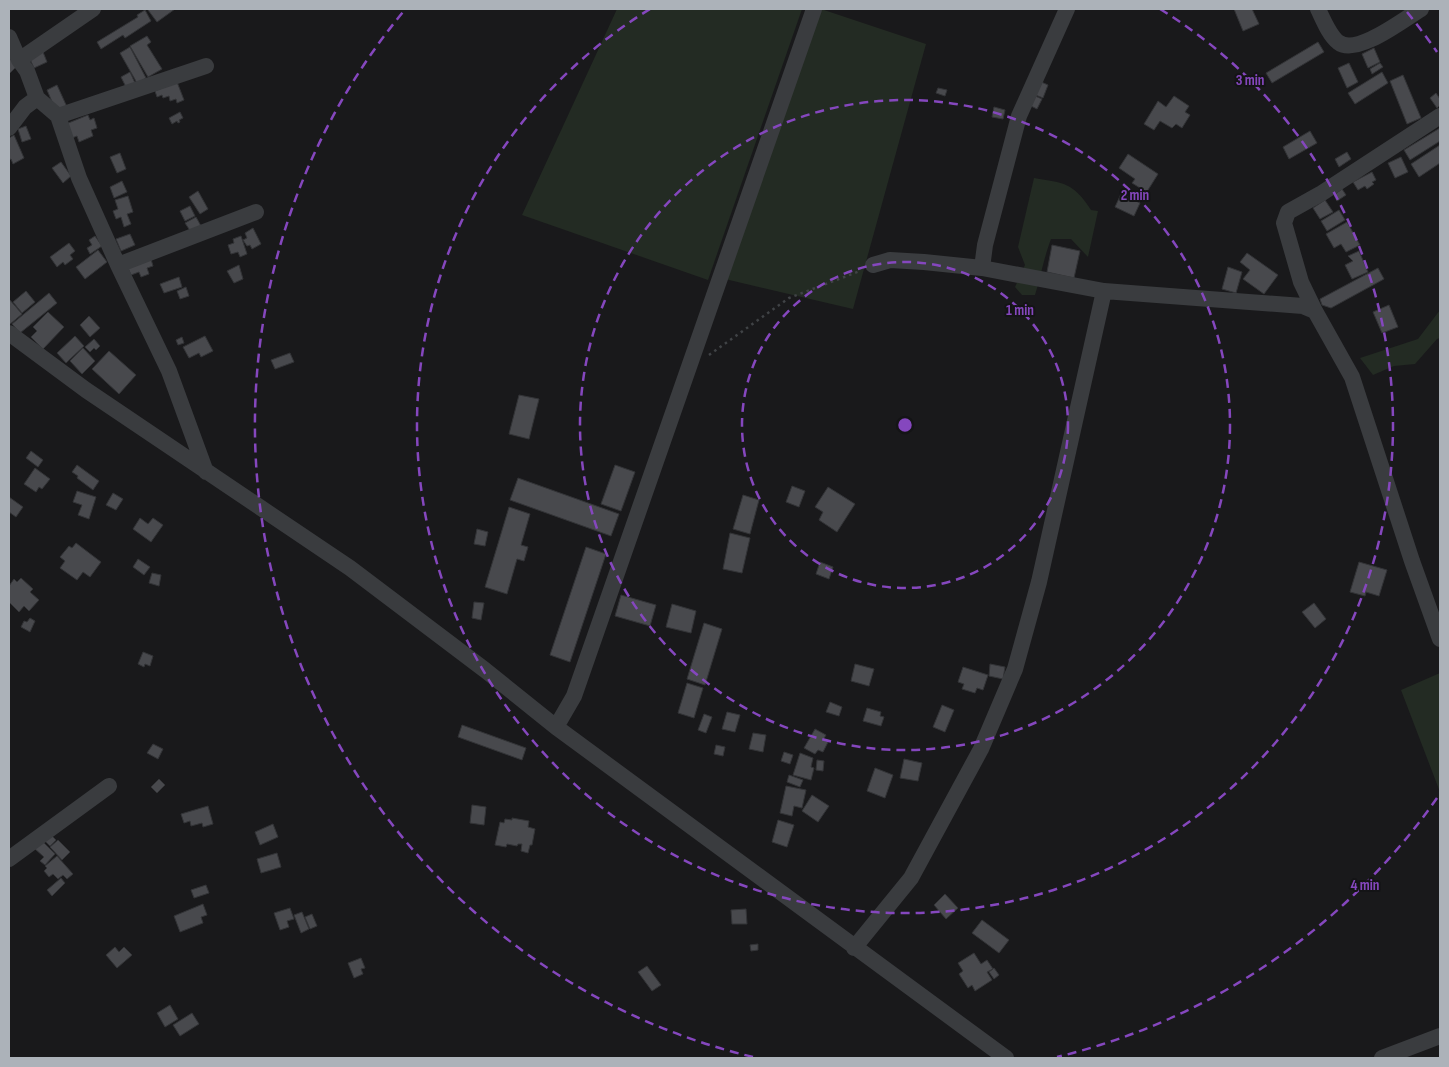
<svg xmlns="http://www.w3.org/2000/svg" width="1449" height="1067" viewBox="0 0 1449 1067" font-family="'Sofia Sans Condensed',sans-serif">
	<rect width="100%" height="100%" fill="#19191b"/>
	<path fill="#232b23" d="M617,9H802L708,280L522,215Z
		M821,9L926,44L853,309L725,279Z
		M1034,178C1064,183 1073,182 1091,210L1098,211L1088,257L1071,239H1051C1044,257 1041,276 1035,295H1022L1015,287L1025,265L1018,247Z
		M1440,310V338L1437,339L1415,364L1394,366L1373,375L1360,358L1418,339Z
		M1440,673V792L1401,690Z"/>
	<path fill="#48494d" stroke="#333437" d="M150,9H175L157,22L148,10Z
		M1234,9H1252L1259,24L1243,31Z
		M145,10L151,21L125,38L123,35L101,49L97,42L138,17L137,15Z
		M147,36L151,42L147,45L162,69L148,77L130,46Z
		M1318,42L1324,52L1272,83L1266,73Z
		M130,47L146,78L137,83L120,53Z
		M1374,48L1380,62L1368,68L1362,54Z
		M43,52L47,62L34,68L29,57Z
		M9,58L17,66L9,74Z
		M1349,63L1358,82L1347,88L1338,68Z
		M1380,63L1383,67L1372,74L1370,69Z
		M130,72L135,83L126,87L121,77Z
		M1382,72L1388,83L1355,104L1348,93Z
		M1403,75L1421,118L1407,124L1390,81Z
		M1039,81L1048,85L1043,98L1033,94Z
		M177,82L184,100L177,103L176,99L170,101L169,96L163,98L162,95L157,97L155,91Z
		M57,85L67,107L56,111L47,90Z
		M938,88L947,90L945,96L936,93Z
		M1436,93L1440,99V105L1437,108L1430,98Z
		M1033,95L1042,99L1037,109L1029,105Z
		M1174,96L1189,106L1185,112L1190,115L1182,128L1176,124L1172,128L1160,121L1154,130L1144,124L1158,101L1166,107Z
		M994,107L1005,110L1003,119L992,117Z
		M180,112L183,118L179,120L180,122L178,123L177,121L172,124L169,118Z
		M88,115L90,120L94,118L97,128L91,130L93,136L79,142L77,136L72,138L66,124Z
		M26,126L31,139L22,142L18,129Z
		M1440,128V141L1410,160L1404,150Z
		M1310,131L1317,143L1289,159L1283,147Z
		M14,135L24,158L13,164L11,159L9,160V138Z
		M1440,145V163L1419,177L1411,164Z
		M1347,152L1351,159L1339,167L1335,159Z
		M120,153L126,169L117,173L110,157Z
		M1128,154L1158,174L1143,198L1136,193L1140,188L1132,183L1135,179L1119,168Z
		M1401,157L1408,172L1395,178L1388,163Z
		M61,162L71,176L63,183L52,168Z
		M1372,172L1376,180L1372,182L1374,184L1367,189L1365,186L1358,190L1353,182Z
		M122,181L127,192L114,198L110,187Z
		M1342,189L1346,195L1337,201L1334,195Z
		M198,191L208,209L200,214L189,197Z
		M1121,194L1140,203L1134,216L1115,207Z
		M128,196L133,212L127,214L131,224L124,227L121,217L116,219L113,211L118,209L115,200Z
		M1325,200L1333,212L1320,219L1313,208Z
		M190,206L195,216L185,221L180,211Z
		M1339,210L1345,220L1327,231L1321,221Z
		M196,217L201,226L191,232L185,223Z
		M1347,222L1360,245L1346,252L1341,244L1334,248L1326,234Z
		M253,228L261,244L252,249L250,245L247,246L243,240L247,238L245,233Z
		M130,234L135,245L121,251L116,239Z
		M95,236L102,246L90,254L87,248L92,245L89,240Z
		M241,236L247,254L240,257L238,252L231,254L228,245L234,243L233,239Z
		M69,243L75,251L70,255L73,259L65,265L63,262L57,267L50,257Z
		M1052,245L1080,251L1074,278L1047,272Z
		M98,250L107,262L85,279L76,267Z
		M1359,251L1368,272L1352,279L1345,265L1353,261L1348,256Z
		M1247,253L1278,275L1264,294L1243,279L1250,270L1240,262Z
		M150,256L153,266L147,268L149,274L141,277L139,272L131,275L127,266Z
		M239,265L243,279L234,283L227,271Z
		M1228,267L1242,272L1236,293L1222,289Z
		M1378,268L1384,279L1331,308L1322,305L1320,299Z
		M179,277L182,287L164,293L160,284Z
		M186,287L189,296L180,299L177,291Z
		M26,291L35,302L22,313L13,302Z
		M49,293L57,303L20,333L12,324Z
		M9,299L22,314L9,325Z
		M1389,305L1398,327L1382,333L1373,312Z
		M48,312L64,327L43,349L31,337L37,331L33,327Z
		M89,316L100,328L90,337L80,325Z
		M75,336L84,346L66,363L57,353Z
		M205,336L213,351L201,357L199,353L189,358L183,347Z
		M182,337L184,343L178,345L176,340Z
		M94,339L100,346L96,350L94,348L90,352L85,347Z
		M83,348L95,361L82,374L70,361Z
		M109,351L136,375L119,394L92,369Z
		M290,353L294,362L275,369L271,360Z
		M519,395L539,399L529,439L509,434Z
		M31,451L43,460L38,467L26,458Z
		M77,465L99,481L93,490L77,478L78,476L72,472Z
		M615,465L635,472L621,511L601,504Z
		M35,468L50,479L42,489L39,487L36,492L24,484Z
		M518,478L619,514L611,536L510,500Z
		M792,486L805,491L799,507L786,502Z
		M828,487L855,504L837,532L819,520L823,512L815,507Z
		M77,491L96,497L89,519L78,515L82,505L73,502Z
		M113,493L123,499L116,510L106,505Z
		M743,495L759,500L750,534L733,529Z
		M9,497L23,507L16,517L9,512Z
		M509,507L530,514L521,545L528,547L524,561L517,559L507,594L485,587Z
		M140,518L148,524L153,518L163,525L151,542L133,529Z
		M477,529L488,532L485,546L474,544Z
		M730,533L750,538L742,573L723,569Z
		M76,543L101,562L90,577L83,572L77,580L60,568L65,561L60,557L69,546L72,548Z
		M586,547L606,554L570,662L550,655Z
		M138,559L150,567L144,575L133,567Z
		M820,562L833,567L829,579L816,574Z
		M1359,562L1387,570L1379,596L1366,592L1365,596L1350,592Z
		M152,573L161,575L159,586L149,583Z
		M21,578L33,589L30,592L39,600L29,611L24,606L19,612L9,602V586L14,579L17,582Z
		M621,595L656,605L650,626L615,616Z
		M474,602L484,603L481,620L472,618Z
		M1314,603L1326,619L1315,628L1302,612Z
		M672,604L696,611L691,633L666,627Z
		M30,618L35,621L30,632L21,627L24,621L27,622Z
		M704,623L722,629L705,685L687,679Z
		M143,652L153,656L150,666L145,664L144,667L138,664Z
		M855,664L874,669L869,686L851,681Z
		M990,664L1005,667L1003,679L989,676Z
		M963,667L988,675L983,690L977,688L975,693L962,689L964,684L958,682Z
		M687,683L703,688L694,718L678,713Z
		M830,702L842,707L839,716L826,712Z
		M942,705L954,710L945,732L933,727Z
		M867,708L881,712L880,716L884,717L881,726L863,721Z
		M727,712L740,715L735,732L722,729Z
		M704,714L712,717L706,733L698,730Z
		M462,725L526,748L522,760L458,737Z
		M815,729L826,735L823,740L828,742L823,752L818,750L815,754L804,748Z
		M753,733L766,735L763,752L749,749Z
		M153,744L163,749L158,759L147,753Z
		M716,745L725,747L723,756L714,754Z
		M784,752L793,755L790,764L781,761Z
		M800,753L813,758L811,767L814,768L811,780L793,775Z
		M904,759L922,763L918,781L900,778Z
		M817,760L824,761L823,771L816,770Z
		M875,768L893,775L885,798L867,791Z
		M789,775L803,780L800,787L787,782Z
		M159,779L165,785L157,793L151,787Z
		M786,786L806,790L802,808L794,806L792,816L780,813Z
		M812,795L829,806L818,822L802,811Z
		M472,805L486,807L484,825L470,823Z
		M208,806L213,824L203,827L202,823L191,826L190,821L184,823L181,814Z
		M512,818L529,821L528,827L535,829L532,845H530L528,853L521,851L522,844H518L517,846L507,844L506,847L495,845L500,822L504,823L505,819L512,820Z
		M778,820L794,825L787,847L772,842Z
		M273,824L278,837L260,845L255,832Z
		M50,834L56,840L50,846L44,840Z
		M41,840L55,854L45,865L40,861L44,857L34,848Z
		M58,840L70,852L62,860L50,847Z
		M277,853L281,867L261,873L257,859Z
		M57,856L73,874L67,879L63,875L58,879L53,874L49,877L44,871L47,868L45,866Z
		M61,878L65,883L52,896L47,890Z
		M206,885L209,893L194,898L191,890Z
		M945,894L958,908L946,919L934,905Z
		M203,904L207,915L201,917L203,923L180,932L174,916Z
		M290,908L294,919L287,921L289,927L280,930L274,913Z
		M746,909L747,924H732L731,910Z
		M302,912L309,929L301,933L294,915Z
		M312,914L317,926L310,929L305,917Z
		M982,920L1009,940L999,953L972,933Z
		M758,944V950L751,951L750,945Z
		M115,947L119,952L124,947L132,955L117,968L106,955Z
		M974,953L981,964L987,960L993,969L987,972L992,980L975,991L972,985L968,988L959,974L963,971L958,963Z
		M361,958L365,968L361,969L363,974L354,978L348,963Z
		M647,966L661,985L652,991L638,972Z
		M994,968L999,975L994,979L989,972Z
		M170,1005L178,1019L165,1027L157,1013Z
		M192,1013L199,1024L180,1036L173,1025Z"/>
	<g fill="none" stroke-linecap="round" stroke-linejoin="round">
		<path stroke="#404346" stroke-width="2.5" stroke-dasharray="2.5 4" stroke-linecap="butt" d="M709,355L789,298L860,271"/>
		<path stroke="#3a3c3f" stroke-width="16" d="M1318,9C1323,19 1329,35 1338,42C1356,57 1404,19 1421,9
			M9,37L19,60L27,71L37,98L58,116L79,178L118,265L169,371L206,472
			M19,60L93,9
			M58,116L206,66
			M1440,116L1322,193L1288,212L1284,223L1301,282L1315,311L1352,377L1412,561L1440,639
			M9,128L25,107L37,98
			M118,265L256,212
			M873,265L890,260L924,262L982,268L1104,291L1303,306L1315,311
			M982,268L985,245L1019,116L1067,9
			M9,333L86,390L350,568L485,670L556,727L1006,1058
			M556,727L574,696L814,9
			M9,859L109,786
			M854,948L911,878L981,749L1015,669L1039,582L1104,291
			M1382,1058L1440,1036"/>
	</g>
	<g fill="none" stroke="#8547be" stroke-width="2.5" stroke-dasharray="9 6">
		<circle cx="905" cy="425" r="163"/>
		<circle cx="905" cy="425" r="325"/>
		<path d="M1160 9A488 488 0 1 1 650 9"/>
		<path d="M1437 798A650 650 0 0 1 1057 1057M753 1057A650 650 0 0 1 403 12M1407 12A650 650 0 0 1 1437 52"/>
	</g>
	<circle cx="905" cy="425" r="8" fill="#8547be" stroke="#141416" stroke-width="2.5"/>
	<g font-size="15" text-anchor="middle" font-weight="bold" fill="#8547be" stroke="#141416" stroke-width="4" stroke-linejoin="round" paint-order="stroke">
		<text x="1250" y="85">3 min</text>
		<text x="1135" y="200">2 min</text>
		<text x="1020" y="315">1 min</text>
		<text x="1365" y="890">4 min</text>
	</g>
	<rect width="1449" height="1067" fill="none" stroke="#acb2b9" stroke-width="20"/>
</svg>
